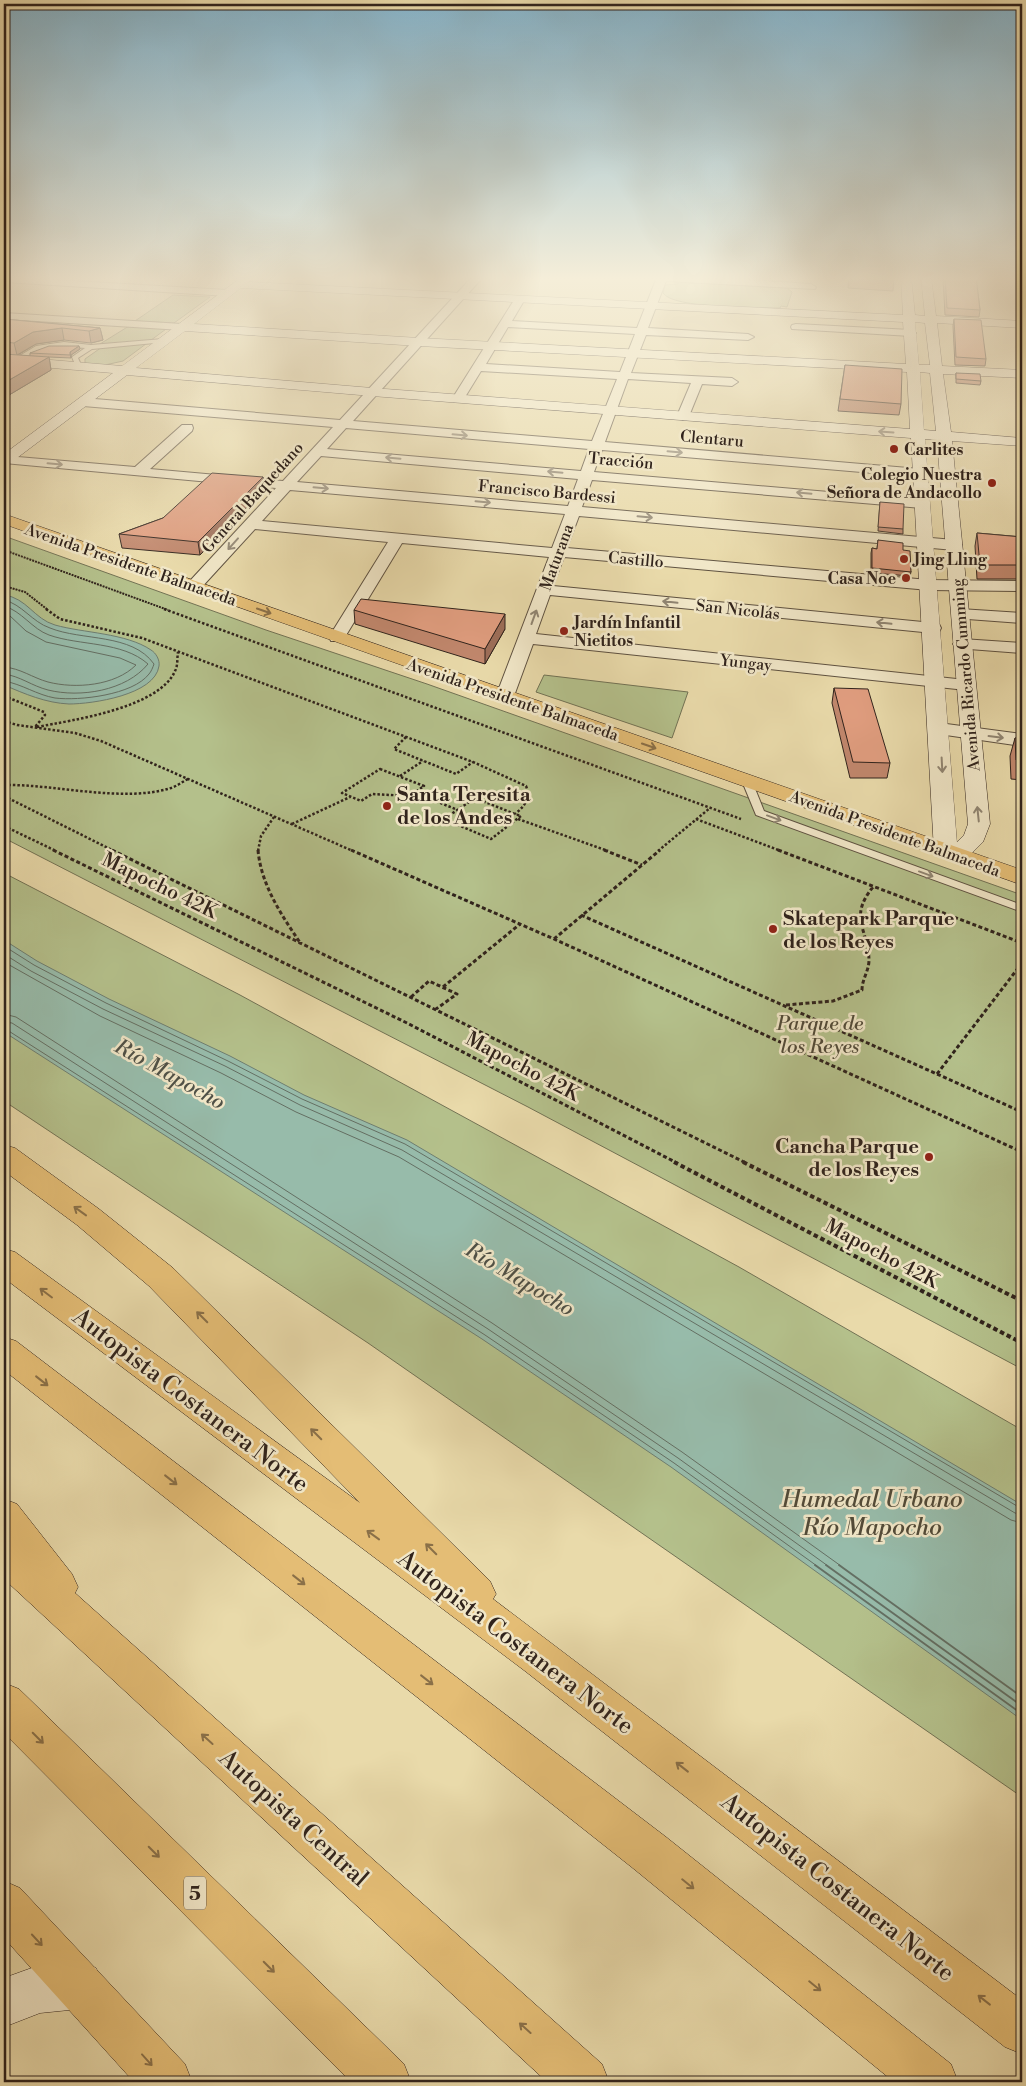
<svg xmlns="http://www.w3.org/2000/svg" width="1026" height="2086" viewBox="0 0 1026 2086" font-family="'Libre Bodoni',serif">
	<rect width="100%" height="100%" fill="#e9daaa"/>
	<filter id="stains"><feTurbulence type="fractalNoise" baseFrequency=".004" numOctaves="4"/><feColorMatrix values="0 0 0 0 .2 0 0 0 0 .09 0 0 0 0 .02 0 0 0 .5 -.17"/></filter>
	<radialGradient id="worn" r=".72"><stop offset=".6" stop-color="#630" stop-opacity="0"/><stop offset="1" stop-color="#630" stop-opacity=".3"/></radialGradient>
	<path fill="#b4c08b" stroke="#727254" d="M679,282L787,288L792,292L787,307L781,306L780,308C759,307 673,309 663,293L665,285L678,284Z
		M173,295L210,297L174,323L135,321Z
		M129,326L166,329L123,361L105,365L85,364V359L102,347L100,344Z
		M4,536L266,630L427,684L1022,895V1369L528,1107L4,838Z
		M544,675L688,692L672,738L536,692Z
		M4,873L240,995L739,1267L1022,1430V1797L368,1343L4,1101Z"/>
	<path fill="#97bbaa" stroke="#6e7e71" d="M4,595C27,598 34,619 55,625C83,633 126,633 151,650C156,653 160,660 159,666C155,695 92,704 69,704C46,703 25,694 4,685Z
		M4,940L37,961L109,999L230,1056L304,1095L407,1140L1022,1505V1720L671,1467L482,1339L4,1032Z"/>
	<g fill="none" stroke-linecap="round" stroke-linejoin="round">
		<path stroke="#646f63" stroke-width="1" d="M4,600C22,604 32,622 50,628C82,641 132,633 154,664C153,667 151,672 149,674C133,695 79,701 55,698C37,695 22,684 4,681
			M4,606C22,611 32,629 49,635C80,646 122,641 148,664C126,691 80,698 48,690C32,686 20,676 4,674
			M4,614L9,615L26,631L46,642L120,658L136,665C115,686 75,689 48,682C33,678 20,668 4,667
			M4,946L34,965L106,1003L228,1061L302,1099L405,1144L1022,1509
			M4,954L31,971L103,1009L225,1066L300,1105L402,1150L1015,1513L1022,1515
			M4,962L100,1016L221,1073L296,1112L399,1157L1011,1520L1022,1523
			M4,1014L16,1017L492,1323L682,1452L841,1566
			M4,1022L12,1023L488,1329L678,1458L828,1566
			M4,1028L485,1335L674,1463L817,1566"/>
		<path stroke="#646f63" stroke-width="2" d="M815,1565L1022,1714
			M826,1565L1022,1706
			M839,1565L1022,1697"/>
		<defs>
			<path id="lane" d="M163,339L165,342L92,349L78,358L82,367L79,369L76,367L72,357L85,348C54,345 43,346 16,362L11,361L36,346L64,342L91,345Z
				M747,778L752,781L764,811L1022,905V912L756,815L742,781Z"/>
			<path id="street" d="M4,277L228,290L233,293L228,296L4,282Z
				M472,277H483L353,421L592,441L617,379L481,371L462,402H454L452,399L516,297H524L525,299L512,321L637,328L657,277H702L811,284L816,287L815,289L666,281L648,328L748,334L754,337L748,340L646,335L631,373L732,378L738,382L732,386L702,384L689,416L683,420L677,416L691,383L628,379L605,442L920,469L927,473L925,476L920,477L602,450L594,472L922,500L927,501L929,504L927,507L922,508L592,480L582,507L954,540L959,542L962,545L959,548L954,550L579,516L567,548L929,580L1022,581V591L929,590L564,557L553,586L933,623L939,624L941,628L939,632L933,633L550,595L536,634L966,680L972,681L975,685L972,689L966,690L533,644L514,696L511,700L505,701L499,700L496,696L549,557L402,543L345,637L343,641H331L329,637L388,542L255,529L200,589H188L186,586L188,583L276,488L4,463V457L6,456L135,467L182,425H192L193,428L192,431L150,469L283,481L333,427L83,406L77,402L83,398L340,420ZM508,327L635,334L620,372L486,364ZM346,428L589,449L581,471L327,449ZM321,456L578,479L568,506L297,482ZM290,490L565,514L552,548L262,521Z
				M4,313L182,324L187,327L182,330L4,319Z
				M796,324L911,330L916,333L911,336L792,329L791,327L792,325Z
				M960,609L1022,613V623L954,618L952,614L954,610Z
				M962,639L1022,643V653L956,648L953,644L956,640Z
				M939,723L1022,734V746L932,733L930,729L932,725Z"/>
			<path id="secondary" d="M242,277H254L249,282L903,315L901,277H911L915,315L925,316L921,277H931L936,316L1022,321V328L937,323L942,366L1022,370V378L943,374L951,432L1022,438V446L952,441L990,824L983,842L965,860L957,862L949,860L947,858L938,856L934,851L911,438L372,396L127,375L9,464L4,465V454L113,373L4,364V356L122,366ZM241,288L903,322L906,364L419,338L194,324ZM915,322L925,323L930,365H919ZM185,331L419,346L907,372L910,429L372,388L136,368ZM920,372L930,373L936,431L924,430ZM925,439L937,440L968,824L964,835L957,842Z
				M79,1961L96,1968L103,1985L96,2002L79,2009L40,2013L4,2027V1978L40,1965Z"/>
			<path id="primary" d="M4,514L1022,870V885L4,524Z
				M4,1881L20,1888L185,2064L192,2082H134L4,1938Z"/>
			<path id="highway" d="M4,1145L15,1148L99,1209L173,1268L490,1581L496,1594L493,1599L1022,2000V2054L1005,2047L525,1671L4,1278V1249L15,1252L360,1503L149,1286L77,1225L4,1171Z
				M4,1337L16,1341L666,1837L951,2064L958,2082H894L634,1869L4,1370Z
				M4,1499L17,1504L72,1574L78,1587L75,1593L602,2064L609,2082H547L4,1579Z
				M4,1683L19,1689L404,2064L411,2082H351L4,1733Z"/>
		</defs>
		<use href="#lane" stroke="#5e5140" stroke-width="2"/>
		<use href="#street" stroke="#5e5140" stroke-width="2"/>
		<use href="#secondary" stroke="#30231c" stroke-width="1"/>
		<use href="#primary" stroke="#30231c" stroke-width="1"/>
		<use href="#highway" stroke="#30231c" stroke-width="1"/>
		<path stroke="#30231c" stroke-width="2" stroke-dasharray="2 1" stroke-linecap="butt" d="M4,550L168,610
			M4,586L25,592L48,610"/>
		<path stroke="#30231c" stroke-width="2.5" stroke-dasharray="2.5 2" stroke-linecap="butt" d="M46,609L60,619L142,638L473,762L526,786C531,798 525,806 515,814
			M164,609L741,819
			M4,696L44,712L45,715L35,727
			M4,721L17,725L75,733L101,741L353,851
			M37,727C73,720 159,708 175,671C178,666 177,658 178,652
			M406,737L394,749L456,774L473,762
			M380,769L424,786L410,796L372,794L361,801L342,793Z
			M400,776L423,761
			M4,785C55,784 123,803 171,788C177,786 182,782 188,779
			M415,793L458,810
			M4,796L114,851
			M475,798L515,814L521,816L491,839L444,819Z
			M518,819L608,851
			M696,819L781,851
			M292,824L350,797
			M4,826L56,851
			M258,851L261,836L274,817
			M658,851L710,808"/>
		<path stroke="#30231c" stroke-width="3" stroke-dasharray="4 2.5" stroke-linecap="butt" d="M53,850L407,1023L677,1163
			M112,850L746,1163
			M258,850C261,885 282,916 301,944
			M351,850L554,939L1022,1152
			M604,850L642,865
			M778,850L1022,943
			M581,915L1022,1112
			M554,939L660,850
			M443,987L520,924
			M411,997L429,981L457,994L436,1009
			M786,1005L833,1001L862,990C862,979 869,971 869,960C868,928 848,918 873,887
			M937,1074L1022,963"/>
		<path stroke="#30231c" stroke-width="4" stroke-dasharray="4.5 3" stroke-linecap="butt" d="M674,1162L1022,1343
			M743,1162L1022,1301"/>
		<use href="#lane" fill="#f1e7c8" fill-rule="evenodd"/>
		<use href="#street" fill="#f1e7c8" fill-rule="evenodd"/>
		<use href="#secondary" fill="#f1e7c8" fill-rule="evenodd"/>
		<use href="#primary" fill="#e4bd75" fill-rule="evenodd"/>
		<use href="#highway" fill="#e4bd75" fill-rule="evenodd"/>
	</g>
	<path fill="#c1876d" stroke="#30231c" d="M849,277H894L893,291L848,288Z
		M943,277H976L980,310L979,317L945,315Z
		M4,319L100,328L103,340L91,343L64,340L36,344L18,355L30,356V353L79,346L80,349L71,355V358L49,357L51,370L4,398Z
		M954,319L986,359L985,366L955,365L953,326Z
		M845,365L901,404L899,415L838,411Z
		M956,373L981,381L980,385L956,383Z
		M263,477L264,490L200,555L122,548L119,534L163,518Z
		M880,502L903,529V534L878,531Z
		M977,533L1022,537V579H977L975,546Z
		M878,540L903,550L911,572L910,576L871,573V553L872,548L877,549Z
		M354,610L505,629L485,664L355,624Z
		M834,688L890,763L887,778H850L832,703Z
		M1015,738L1022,739V780L1011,779L1010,756Z
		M1022,830V857L1020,853L1021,835Z"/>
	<path fill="#9d6e59" stroke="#30231c" d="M62,328L64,340L36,344L17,355L14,343L33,332Z
		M100,328L103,340L91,343L89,331Z
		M79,346L80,349L71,355V358L70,352Z
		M49,357L51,370L4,398V383Z
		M4,404L7,418L4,420Z
		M263,477L264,490L200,555L198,542Z
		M505,614V629L485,664V649Z"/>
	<path fill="#e09d7f" stroke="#30231c" d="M849,277H894V281L849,279Z
		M945,277H976L980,310L947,308Z
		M4,319L100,328L89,331L62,328L33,332L14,343L4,342Z
		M954,319L981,320L986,359L956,357Z
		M49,346H79L70,352V355L30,353Z
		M4,354L49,357L4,383Z
		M845,365L902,369L901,404L840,399Z
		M956,373L980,374L981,381L956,379Z
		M212,473L263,477L198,542L119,534L163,518Z
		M880,502L904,504L903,529L878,527Z
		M977,533L1022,537V565H980Z
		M878,540L903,543V550L910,551L911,572L872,568V548L877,549Z
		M361,599L505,614L485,649L354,610Z
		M834,688L868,689L890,763L853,762Z
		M1015,738L1022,739V761L1016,760Z"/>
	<defs><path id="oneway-shaft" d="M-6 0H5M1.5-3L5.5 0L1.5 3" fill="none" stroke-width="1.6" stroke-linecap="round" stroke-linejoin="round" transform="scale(1.25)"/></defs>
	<g stroke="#908572">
		<use href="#oneway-shaft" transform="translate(886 432) rotate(-176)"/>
		<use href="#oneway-shaft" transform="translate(460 435) rotate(5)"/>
		<use href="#oneway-shaft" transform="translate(675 452) rotate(5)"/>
		<use href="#oneway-shaft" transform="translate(393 458) rotate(-175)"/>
		<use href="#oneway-shaft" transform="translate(55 464) rotate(5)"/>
		<use href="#oneway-shaft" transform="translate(555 472) rotate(-175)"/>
		<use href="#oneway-shaft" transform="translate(321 488) rotate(5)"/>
		<use href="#oneway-shaft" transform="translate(804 493) rotate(-175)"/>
		<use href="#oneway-shaft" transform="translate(483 502) rotate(5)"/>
		<use href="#oneway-shaft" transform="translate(645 517) rotate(5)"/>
		<use href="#oneway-shaft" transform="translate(233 544) rotate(132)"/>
		<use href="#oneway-shaft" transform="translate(670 602) rotate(-174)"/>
		<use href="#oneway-shaft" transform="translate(534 617) rotate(-70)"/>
		<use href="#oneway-shaft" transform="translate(884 623) rotate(-174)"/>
		<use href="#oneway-shaft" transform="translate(996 737) rotate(7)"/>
		<use href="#oneway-shaft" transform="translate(942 765) rotate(87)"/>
		<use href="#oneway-shaft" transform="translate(978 814) rotate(-96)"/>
		<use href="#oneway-shaft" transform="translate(774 818) rotate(20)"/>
		<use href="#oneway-shaft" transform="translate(926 874) rotate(20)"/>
	</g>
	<g stroke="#8a7048">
		<use href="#oneway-shaft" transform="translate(264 611) rotate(19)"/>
		<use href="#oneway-shaft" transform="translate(649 746) rotate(19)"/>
		<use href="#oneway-shaft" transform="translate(80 1211) rotate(-144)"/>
		<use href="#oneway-shaft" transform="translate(46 1293) rotate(-143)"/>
		<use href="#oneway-shaft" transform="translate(202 1317) rotate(-135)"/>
		<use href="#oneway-shaft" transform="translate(42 1381) rotate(38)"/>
		<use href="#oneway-shaft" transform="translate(316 1434) rotate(-135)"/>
		<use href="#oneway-shaft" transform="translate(171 1480) rotate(38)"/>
		<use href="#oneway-shaft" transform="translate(373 1535) rotate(-144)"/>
		<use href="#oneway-shaft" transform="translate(431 1549) rotate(-135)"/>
		<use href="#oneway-shaft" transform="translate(299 1580) rotate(38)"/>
		<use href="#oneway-shaft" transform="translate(427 1680) rotate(38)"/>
		<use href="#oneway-shaft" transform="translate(38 1738) rotate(45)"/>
		<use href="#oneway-shaft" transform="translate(207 1739) rotate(-138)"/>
		<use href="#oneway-shaft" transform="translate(682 1767) rotate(-142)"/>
		<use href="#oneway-shaft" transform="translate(154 1852) rotate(45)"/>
		<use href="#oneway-shaft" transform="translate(688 1884) rotate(39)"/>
		<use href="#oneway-shaft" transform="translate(37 1940) rotate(47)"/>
		<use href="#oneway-shaft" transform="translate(269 1967) rotate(45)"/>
		<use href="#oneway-shaft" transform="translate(815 1986) rotate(39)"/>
		<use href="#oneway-shaft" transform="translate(984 2000) rotate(-142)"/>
		<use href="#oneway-shaft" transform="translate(525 2028) rotate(-138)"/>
		<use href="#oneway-shaft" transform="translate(147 2060) rotate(48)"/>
	</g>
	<linearGradient id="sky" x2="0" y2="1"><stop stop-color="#87b7cf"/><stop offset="0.49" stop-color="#f5eed9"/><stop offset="1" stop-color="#f5eed9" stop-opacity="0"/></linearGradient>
	<rect width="1026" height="569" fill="url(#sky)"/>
	<g fill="#8f2418" stroke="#f1e7c8" stroke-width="2">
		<circle cx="894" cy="449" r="5"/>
		<circle cx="992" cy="483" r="5"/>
		<circle cx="904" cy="559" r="5"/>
		<circle cx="906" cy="578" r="5"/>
		<circle cx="564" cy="631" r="5"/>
		<circle cx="387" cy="806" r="5"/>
		<circle cx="773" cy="929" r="5"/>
		<circle cx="929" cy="1157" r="5"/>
	</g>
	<g text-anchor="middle" stroke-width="5" stroke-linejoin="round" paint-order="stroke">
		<g font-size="16" fill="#30231c" stroke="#f1e7c8">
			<text transform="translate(712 438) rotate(5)" y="6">Clentaru</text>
			<text transform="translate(621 460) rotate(5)" y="6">Tracción</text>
			<text transform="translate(547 491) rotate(5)" y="6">Francisco Bardessi</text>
			<text transform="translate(252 497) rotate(-48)" y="6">General Baquedano</text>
			<text transform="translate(556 557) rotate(-70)" y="6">Maturana</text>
			<text transform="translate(636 559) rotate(5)" y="6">Castillo</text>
			<text transform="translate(131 564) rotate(19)" y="6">Avenida Presidente Balmaceda</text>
			<text transform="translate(738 609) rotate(6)" y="6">San Nicolás</text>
			<text transform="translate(746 662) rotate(6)" y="6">Yungay</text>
			<text transform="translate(965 675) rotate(-95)" y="6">Avenida Ricardo Cumming</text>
			<text transform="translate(513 699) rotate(19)" y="6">Avenida Presidente Balmaceda</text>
			<text transform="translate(895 833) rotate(20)" y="6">Avenida Presidente Balmaceda</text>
		</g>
		<g font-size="16" font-weight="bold" fill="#30231c" stroke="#f1e7c8" text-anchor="start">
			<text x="904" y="455">Carlites</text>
			<text x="982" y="480" text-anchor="end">Colegio Nuestra<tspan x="982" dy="18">Señora de Andacollo</tspan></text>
			<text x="914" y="565">Jing Lling</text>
			<text x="896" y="584" text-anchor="end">Casa Noe</text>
			<text x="574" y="628">Jardín Infantil<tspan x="574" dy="18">Nietitos</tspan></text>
		</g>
		<rect fill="#f1e7c8" stroke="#6a5e50" stroke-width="1" x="184" y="1876.5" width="22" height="33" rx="4"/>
		<g font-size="19" font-weight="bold" fill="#30231c">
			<text x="195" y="1900">5</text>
		</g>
		<g font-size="20" font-weight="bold" fill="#30231c" stroke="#f1e7c8" text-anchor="start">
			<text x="397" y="801">Santa Teresita<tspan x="397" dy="23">de los Andes</tspan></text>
			<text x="783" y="925">Skatepark Parque<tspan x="783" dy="23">de los Reyes</tspan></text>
			<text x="919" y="1153" text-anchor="end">Cancha Parque<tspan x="919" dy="23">de los Reyes</tspan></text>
		</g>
		<g font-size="20" fill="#30231c" stroke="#f1e7c8">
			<text transform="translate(160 885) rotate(26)" y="7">Mapocho 42K</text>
			<text transform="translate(523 1066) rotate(28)" y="7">Mapocho 42K</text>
			<text transform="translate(882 1253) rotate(28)" y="7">Mapocho 42K</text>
		</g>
		<g font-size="20" font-style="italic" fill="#514a38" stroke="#f1e7c8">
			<text x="820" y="1030">Parque de<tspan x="820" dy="23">los Reyes</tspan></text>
		</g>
		<g font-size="21" font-style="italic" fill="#4f5147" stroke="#f1e7c8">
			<text transform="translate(170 1074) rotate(29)" y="7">Río Mapocho</text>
			<text transform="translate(520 1279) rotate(31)" y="7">Río Mapocho</text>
		</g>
		<g font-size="24" fill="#30231c" stroke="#f1e7c8">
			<text transform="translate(191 1400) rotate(37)" y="8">Autopista Costanera Norte</text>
			<text transform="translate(516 1642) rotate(37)" y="8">Autopista Costanera Norte</text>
			<text transform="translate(294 1818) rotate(42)" y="8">Autopista Central</text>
			<text transform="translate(838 1887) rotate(38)" y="8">Autopista Costanera Norte</text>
		</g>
		<g font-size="24" font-style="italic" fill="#514a38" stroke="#f1e7c8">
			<text x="872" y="1507">Humedal Urbano<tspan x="872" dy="28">Río Mapocho</tspan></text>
		</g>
	</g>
	<rect width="1026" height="2086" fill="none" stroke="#e9daaa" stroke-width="20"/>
	<rect x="5" y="5" width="1016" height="2076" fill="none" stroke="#30231c" stroke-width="2.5"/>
	<rect x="10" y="10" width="1006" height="2066" fill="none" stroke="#30231c"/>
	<rect width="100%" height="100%" filter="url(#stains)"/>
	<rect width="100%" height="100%" fill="url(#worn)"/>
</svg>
